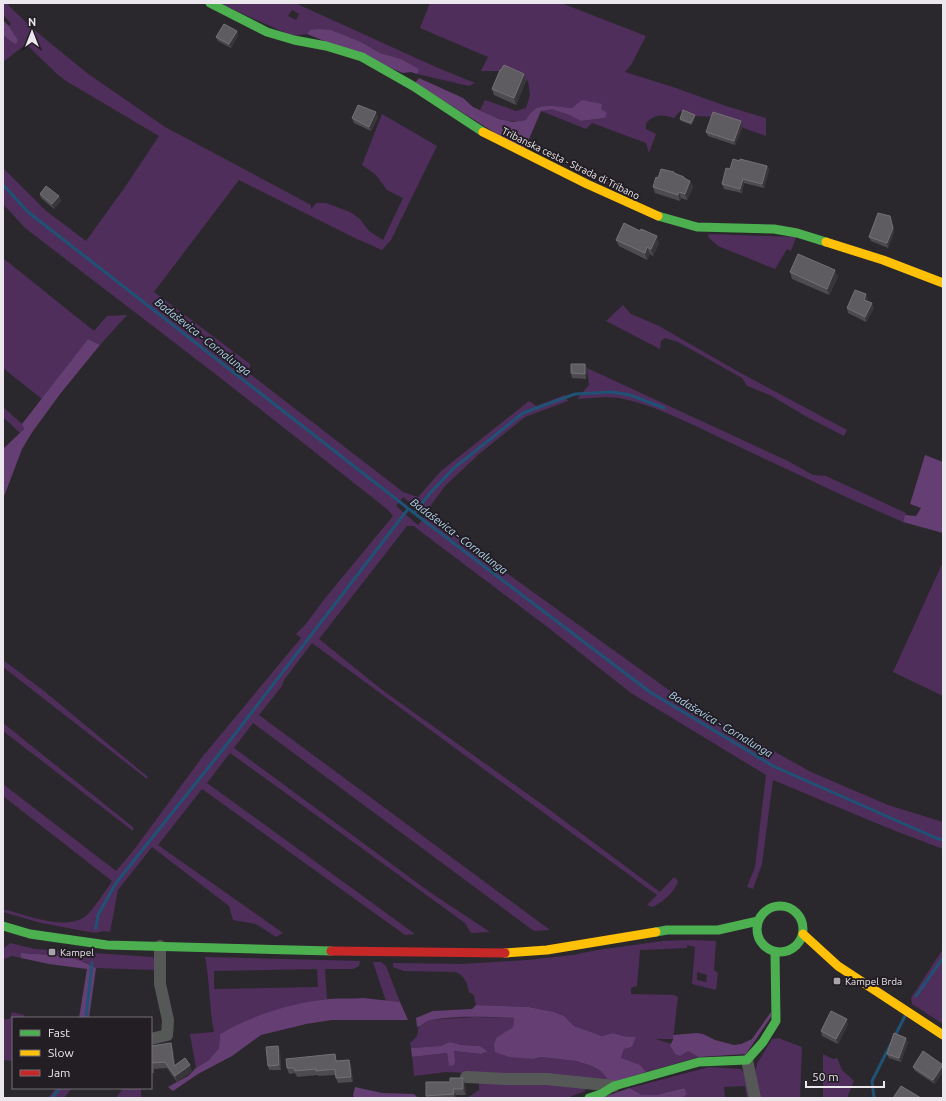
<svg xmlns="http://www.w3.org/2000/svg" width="946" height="1101" viewBox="0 0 946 1101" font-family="Ubuntu,sans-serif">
	<rect width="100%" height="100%" fill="#2b282d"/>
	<path fill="#4f2e5c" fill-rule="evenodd" d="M3,3H6L33,29L87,73L165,127L311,205V209L316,203H326L350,212L360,219L369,231L383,240L403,198L387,190L376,175L362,165L382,114L437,146L391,240L382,250L357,239L239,180L154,292L250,364V374L403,492L418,497L441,471L529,401L536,406L565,395L568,401L525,417L479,454L445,486L431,505L430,512L501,569L684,701L811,772L888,805L943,822V849L888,828L773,780L762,864L753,889L747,887L755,867L766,775L631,693L550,629L420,531L414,526H407L319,639L381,689L543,805L660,892L674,877L678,881C676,891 661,904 652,907L647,905L657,895L474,762L312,643L284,680L282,686L259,715L550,930L534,931L253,723L234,748L431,893L490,932L471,933L465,923L230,753L207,783L415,934L405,935L202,789L158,845L283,933L276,937L256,924L233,920L229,906L152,847L118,890L110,932L103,931L95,933L41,923L3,912V911L7,910C28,916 66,931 86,916C92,911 107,889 112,881L3,796V784L116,871L133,851L203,756L301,638L296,634L305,625L326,597L393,516L387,509L218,376L25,228L3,204V168L45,210L86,241L125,187L159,136L66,81L57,74L26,44L3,62V35L13,43L18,40L9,26L11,24L3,14ZM403,497L426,516L418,525L396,506Z
		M219,3H295L438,68L475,83L469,86L417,74L418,69L401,59L380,53L361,42L331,30H310L307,34L292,36ZM292,10L299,14L296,20L288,16Z
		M430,3H561L646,36L631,65L625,72L673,87L726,106L766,118V136L746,129L720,117L695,116L680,111L674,118C662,114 655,114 646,123V129L656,134L649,153L646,143L592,123L586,129L541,111L552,108L582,121L605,118L572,108L553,106L534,110L526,120C505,124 498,118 480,110L485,100L516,111L526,108L530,95L528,81L503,71H481L488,57L420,28Z
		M526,146L625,190L618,189Z
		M709,234L796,237L791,251L787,249L775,269L718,246L708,237Z
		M3,258L94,331L107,316L127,315L100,345L88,339L42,399L3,368Z
		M623,305L631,314L659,326L737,371L847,430L844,436L807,417L770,395L747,386L742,378L678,342L665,338L661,341L660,349L606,321Z
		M587,368L788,461L813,475L826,476L906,513L903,522C844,497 787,469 729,442C695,426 656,405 619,398C605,396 591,398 577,399L589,385Z
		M3,407L22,424L24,428L20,433L3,417Z
		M943,562V696L893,672Z
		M3,660L44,691L148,777L147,779L3,667Z
		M3,723L133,827V831L3,731Z
		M690,940L716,941L714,970L718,973L716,990L692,984L695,947L687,945V948L640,950L637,986L631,988V994L674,995L678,997L673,1039H656L671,1044L670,1045L688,1050L699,1057L646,1072L621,1058L624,1049L632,1047L635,1037L623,1036L613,1033L602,1036L574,1026L564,1016L554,1012L529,1007L476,1005L474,995L469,992C467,983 465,976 456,972L404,971L393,967V963L462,964L527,960L573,955L597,950L663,941ZM697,972L707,975L706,982L697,980Z
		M10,943L35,949L153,957L157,970L96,968L85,962L50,955L21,953V958L12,956L4,959L3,969V949Z
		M943,949V1024L912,1004L911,998Z
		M205,957L360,961L359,966L353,969H325L327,999C290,1005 254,1015 220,1034L219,1048L209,1060L196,1068L190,1034L214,1032C209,1007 210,982 205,957ZM317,969L318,987L214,989V971Z
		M373,962H381L386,966L400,1002L386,1001Z
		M12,1012L24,1015V1018H13V1061L3,1060V1019H10Z
		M475,1017L514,1018L513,1027L497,1037L525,1057L533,1059L541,1057L576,1061L592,1066L601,1071L610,1083L476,1074C466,1073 456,1072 446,1072C436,1073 425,1075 414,1076L412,1055L413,1057L447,1053L449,1065L455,1061L453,1051L481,1054L487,1053L480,1046L461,1045L450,1042L440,1046L411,1048L410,1043C416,1038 418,1036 418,1028L429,1020Z
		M778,1038L802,1047L800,1098H760L755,1074L757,1064L772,1039Z
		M823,1054L833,1059L837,1058L842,1070L854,1081L847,1098H823Z
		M709,1067L741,1069L746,1076L751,1098H747L745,1086L724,1087L725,1098H682L687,1094L683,1088L656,1095H642L630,1088Z
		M508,1082L585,1086V1091L567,1098H467L479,1090V1083Z
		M56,1088H72L64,1098H48Z
		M118,1088H141V1098H116L122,1090Z"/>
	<path fill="#653e74" d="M3,20L9,26L18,40L16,44L13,43L3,35Z
		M319,29L331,30L344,35L361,42L380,53L401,59L419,69L417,74L411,72L403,73L307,34L310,30Z
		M419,78L463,98L473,107L499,119L513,122L526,120C528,117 531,112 534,110C542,103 562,107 572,108L582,100L602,104L601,109L607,113L605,118L581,121L569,115L552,109L541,111L524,151L415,83Z
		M88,339L100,345L60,394L33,431L22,449L3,499V449L24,429L22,424Z
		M925,455L943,462V533L903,522L905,515L916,516L921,508L910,504Z
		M21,953C47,955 72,954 96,968L89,1018H79L87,969L49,964L21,958Z
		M363,998L400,1002L408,1020H332L306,1024L261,1035L232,1056L198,1074L173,1091L168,1087L188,1076L196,1068L209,1060L219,1048L220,1034C251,1016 293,1002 329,999C340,998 352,999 363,998Z
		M476,1005L529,1007L554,1012L564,1016L574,1026L602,1036L613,1033L623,1036L636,1037L632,1047L624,1049L621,1058L640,1065L646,1072L610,1083L601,1071L592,1066L576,1061L541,1057L533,1059L510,1057L495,1052L494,1044L497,1037L513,1027L514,1018C488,1017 457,1015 431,1020C426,1020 423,1026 417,1027L416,1018L433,1011L472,1009Z
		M771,1012V1017L746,1054L699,1057L688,1051L680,1056L675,1054L670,1045L673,1040V1035L697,1033L703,1034L715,1040L734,1045L741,1044L752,1039Z
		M450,1042L461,1045L480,1046L488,1052L481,1054L454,1051L455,1061L454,1065L449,1066L447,1053L412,1057L411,1048L440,1046Z
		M355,1087L382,1093L414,1094L418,1098H354L353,1095Z
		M630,1088L642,1095H656L684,1088L687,1094L682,1098H600Z"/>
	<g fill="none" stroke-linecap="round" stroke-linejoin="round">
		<path stroke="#1f5275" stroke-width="3" d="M3,185L28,212L414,513L650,692L773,766L936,838L943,840
			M414,513L431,492L454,468L523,413L575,394L612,392L630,395L664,408
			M96,928L98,915L116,883L232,738L408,509
			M916,996L943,958
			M86,1018L92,963
			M52,1098L60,1088
			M874,1098L872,1081L905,1016"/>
		<path stroke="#565757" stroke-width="12" d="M151,1039L167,1035L168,1020L160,984V946
			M747,1060L755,1098
			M466,1077L506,1079H547L614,1086"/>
		<path stroke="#4caf50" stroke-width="9" d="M210,3L267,32L294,40L326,46L362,57L413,86L483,132
			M658,216L697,227L774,229L797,233L826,242
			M757 929a23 23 0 1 1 46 0a23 23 0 1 1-46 0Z
			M3,926L30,934L107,945L331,951
			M656,932L667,930H718L758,921
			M589,1098L601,1094L614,1086L699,1062L747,1060L763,1042L776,1021L775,952"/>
		<path stroke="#ffc107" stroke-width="9" d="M483,132L587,184L658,216
			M826,242L883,260L943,283
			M803,934L838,966L943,1035
			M505,953L547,950L656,932"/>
		<path stroke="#c62828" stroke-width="9" d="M331,951L505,953"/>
	</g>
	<path fill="#4d4b4f" d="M237,31L238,35L231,48L218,41L216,37Z
		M501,70L524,74L526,81L516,105L494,95L492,89Z
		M378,117L371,131L354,123L352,118Z
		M695,117L692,125L681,121L680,119Z
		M741,121L743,126L735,145L708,136L706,132Z
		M740,161L767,166L769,170L764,188L744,183L742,193L724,189L722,184L730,169Z
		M675,173L685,179L690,181L693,187L687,200L681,198L680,201L655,193L653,187L658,178Z
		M40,194L59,196L61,201L54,209L41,198Z
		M890,216L894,232L888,248L871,241L869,237Z
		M616,240L659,243L653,256L650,254L647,260L619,246Z
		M790,272L838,277L829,295L792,279Z
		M868,299L867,301L874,308L866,322L848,313L847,308Z
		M585,364L587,369L586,379L572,378L571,373Z
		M848,1024L838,1044L822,1036L821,1031Z
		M908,1042L901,1062L889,1058L887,1054Z
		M151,1046L173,1050L175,1065L192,1071L177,1082L167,1068L154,1069V1073H151Z
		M278,1046L280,1051L281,1070H269L268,1066Z
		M923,1051L935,1084L915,1071L913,1067Z
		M337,1060V1061L349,1060L351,1066L353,1082L338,1083L336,1078V1075L318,1076V1075L297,1077L295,1073L289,1074L287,1068Z
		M463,1078L465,1084L466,1095H456V1098H427L426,1096L450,1082Z"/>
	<path fill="#38363a" d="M237,31L238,35L231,48L229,44Z
		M524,74L526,81L516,105L514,98Z
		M376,112L378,117L371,131L369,127Z
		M695,115V117L692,125L691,123Z
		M741,121L743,126L735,145L734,141Z
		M767,166L769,170L764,188L762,184Z
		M743,179L744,183L742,193L740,189Z
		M690,181L693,187L687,200L685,194Z
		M679,192L681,198L680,201L678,195Z
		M59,196L61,201L54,209L52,204Z
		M890,216L894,232L888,248L887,243Z
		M657,236L659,243L653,256L651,249Z
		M647,247L650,254L647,260L645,253Z
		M835,270L838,277L829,295L827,289Z
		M866,294L868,299L866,305L864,300Z
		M872,303L874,308L866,322L865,317Z
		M585,364L587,369L586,379L585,374Z
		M847,1019L848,1024L838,1044L836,1039Z
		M906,1038L908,1042L901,1062L899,1058Z
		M171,1043L173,1050L176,1072L174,1066Z
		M278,1046L280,1051L281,1070L279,1065Z
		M349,1060L351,1066L353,1082L351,1077Z
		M190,1065L192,1071L177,1082L175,1076Z
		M943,1065V1072L935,1084L933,1080Z
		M463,1078L465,1084L466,1095L463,1089Z
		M453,1089L456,1095V1098H455L454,1094Z"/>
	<path fill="#5e5c60" stroke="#747176" d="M224,24L237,31L229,44L216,37Z
		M504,65L524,74L514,98L492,89L500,70H501Z
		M358,105L376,112L369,127L352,118Z
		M683,110L695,115L691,123L680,119Z
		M713,112L741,121L734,141L706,132Z
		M733,159L740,161V159L767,166L762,184L743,179L740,189L722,184L726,168L730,169Z
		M661,169L674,172V173L684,177V178L690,181L685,194L679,192L678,195L653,187L656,177L658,178Z
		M46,186L59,196L52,204L40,194Z
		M878,213L890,216L893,228L887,243L869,237Z
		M624,223L640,231L641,229L657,236L651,249L647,247L645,253L616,240Z
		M798,254L835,270L827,289L790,272Z
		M855,290L866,294L864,300L872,303L865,317L847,308Z
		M571,364H585V374L571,373Z
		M831,1011L847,1019L836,1039L821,1031Z
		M894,1033L906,1038L899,1058L887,1054Z
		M171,1043L174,1066L185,1058L190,1065L175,1076L165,1062L151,1063L152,1067H151V1046Z
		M278,1046L279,1065L268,1066L266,1047Z
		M923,1051L943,1065L933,1080L913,1067Z
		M335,1054L336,1061L349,1060L351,1077L336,1078L335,1069L316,1071V1069L295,1071L294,1068H287L286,1059Z
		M450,1078H463V1089H453L454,1094L426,1096V1082H450Z
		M901,1086L921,1098H893Z"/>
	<g fill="#a8a4a9" stroke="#221e24" stroke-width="1.5">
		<rect x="48" y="948" width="8" height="8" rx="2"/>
		<rect x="833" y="977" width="8" height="8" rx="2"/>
	</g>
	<g text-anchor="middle" stroke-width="4" stroke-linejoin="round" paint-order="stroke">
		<g font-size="10" fill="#ebe7ec" stroke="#221e24">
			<text transform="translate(571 163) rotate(26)" y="4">Tribanska cesta - Strada di Tribano</text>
		</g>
		<g font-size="10" fill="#ebe7ec" stroke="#221e24" text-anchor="start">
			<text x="60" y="956">Kampel</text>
			<text x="845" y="985">Kampel Brda</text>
		</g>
		<g font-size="11" font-style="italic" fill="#b4d8f4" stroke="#221e24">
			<text transform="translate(203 337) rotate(38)" y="4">Badaševica - Cornalunga</text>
			<text transform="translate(459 536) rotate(37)" y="4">Badaševica - Cornalunga</text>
			<text transform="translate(721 724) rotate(31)" y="4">Badaševica - Cornalunga</text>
		</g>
	</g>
	<rect width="946" height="1101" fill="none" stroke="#ebe7ec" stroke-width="8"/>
	<rect x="12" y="1017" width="140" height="72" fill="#221e24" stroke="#726e74"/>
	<rect x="20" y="1030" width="20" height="6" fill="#4caf50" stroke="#726e74"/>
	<text x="48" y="1037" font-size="12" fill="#ebe7ec">Fast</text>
	<rect x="20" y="1050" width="20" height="6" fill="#ffc107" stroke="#726e74"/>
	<text x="48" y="1057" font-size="12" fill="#ebe7ec">Slow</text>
	<rect x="20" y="1070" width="20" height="6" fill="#c62828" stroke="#726e74"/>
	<text x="48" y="1077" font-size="12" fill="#ebe7ec">Jam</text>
	<g transform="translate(32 32)" stroke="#221e24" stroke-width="3" paint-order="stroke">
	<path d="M0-3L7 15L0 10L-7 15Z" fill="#ebe7ec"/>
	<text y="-6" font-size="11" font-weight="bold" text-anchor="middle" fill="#ebe7ec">N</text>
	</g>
	<path d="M806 1081v6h78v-6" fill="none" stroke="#ebe7ec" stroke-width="2"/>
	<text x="812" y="1081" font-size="12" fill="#ebe7ec" stroke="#221e24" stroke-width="3" paint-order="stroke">50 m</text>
</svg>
